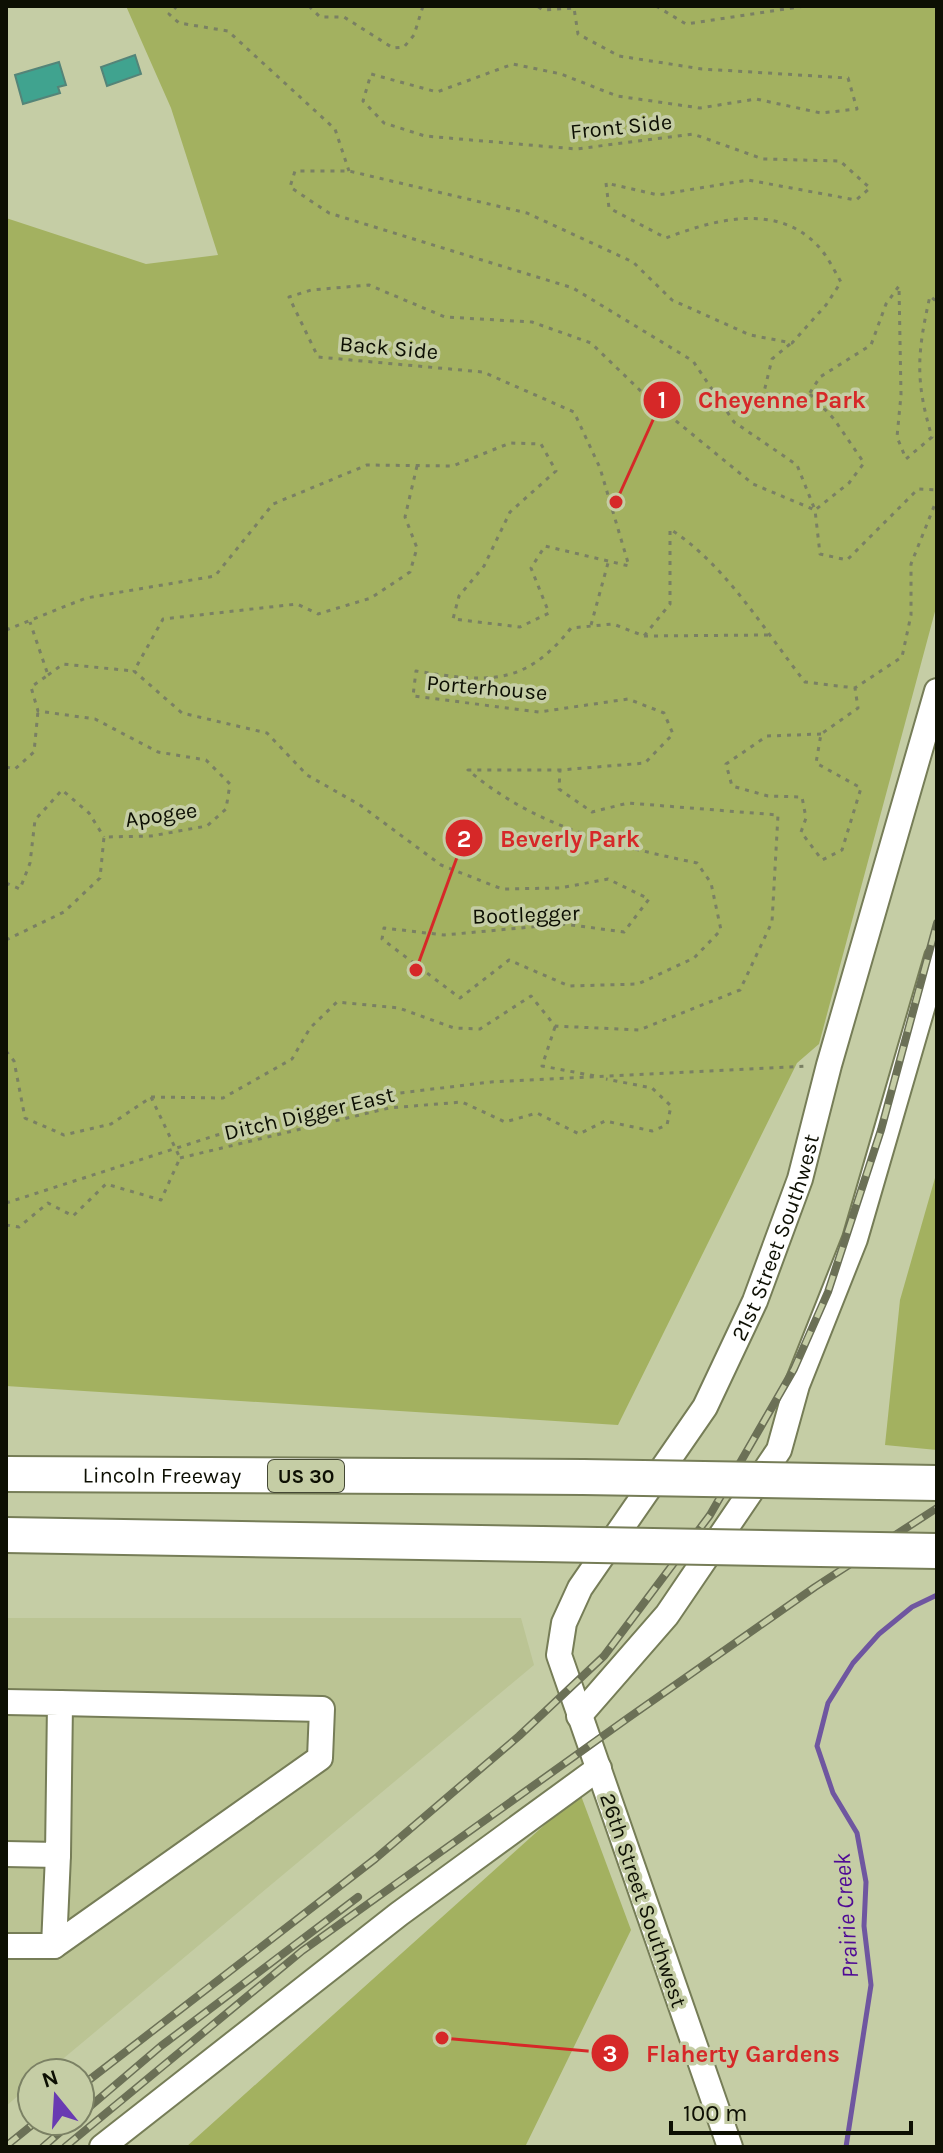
<svg xmlns="http://www.w3.org/2000/svg" width="943" height="2153" viewBox="0 0 943 2153" font-family="Karla,sans-serif">
	<rect width="100%" height="100%" fill="#c5cda5"/>
	<path fill="#bbc494" d="M6,1618H521L534,1665L46,2073H32V2084L6,2106Z"/>
	<path fill="#a3b160" d="M126,6H937V604L819,1044L797,1063L618,1425L6,1386V218L146,264L218,255L171,108Z
		M937,1171V1450L885,1445L900,1300Z
		M580,1793L631,1930L525,2147H186Z"/>
	<g fill="none" stroke-linecap="round" stroke-linejoin="round">
		<path stroke="#6f56a0" stroke-width="5" d="M846,2147L871,1985L864,1926L866,1882L857,1833L833,1793L817,1746L828,1703L853,1663L879,1634L912,1607L937,1595"/>
	</g>
	<path fill="#40a38f" stroke="#548478" stroke-width="2" d="M135,55L141,74L107,86L101,67Z
		M59,62L66,85L58,87L60,93L23,104L15,75Z"/>
	<g fill="none" stroke-linecap="round" stroke-linejoin="round">
		<defs>
			<g id="minor">
				<path d="M6,1702L60,1703L58,1855L6,1854"/>
				<path d="M579,1716L667,1615L779,1450L797,1385L855,1239L937,957"/>
				<path d="M6,1946H54L58,1855"/>
				<path d="M54,1946L320,1758L322,1709L60,1703"/>
				<path d="M102,2147L399,1914L599,1768"/>
				<path id="s1" d="M730,2147L559,1655L564,1623L580,1588L705,1407L755,1301L800,1179L829,1065L937,691"/>
			</g>
			<g id="highway">
				<path id="s2" d="M6,1474L583,1477"/>
				<path d="M6,1535L542,1544"/>
			</g>
		</defs>
		<use href="#minor" stroke="#767d57" stroke-width="28"/>
		<use href="#highway" stroke="#767d57" stroke-width="38"/>
		<path stroke="#7a8063" stroke-width="3" stroke-dasharray="4 6" stroke-linecap="butt" d="M177,6L169,14L179,23L228,31L335,129L349,171
			M309,6L320,17H344L393,48L404,47L414,35L423,6
			M574,6H586
			M656,6L686,24L805,6
			M790,344L772,359L764,392L782,400L804,402L820,377L871,345L886,304L899,286L901,395L897,437L906,459L932,437C915,381 917,353 930,296L937,302
			M810,394L834,419L864,463L849,483L815,510L820,554L847,560L918,489L937,490
			M417,466L405,517L417,548L410,572L371,598L318,614L297,604L163,619L134,671L182,713L267,733L307,775L360,805L441,865L502,889L560,888L608,879L649,899L624,932L564,924L444,935L384,928L382,939L460,998L509,960L569,986L638,984L694,958L721,930L711,883L697,863C612,845 535,827 468,770H560
			M591,625L608,563
			M6,630L86,598L215,576L273,504L367,465L453,466L510,443L541,444L556,471L510,512L484,566L459,596L453,619L520,627L549,613L531,568L545,546L629,566L600,468L574,412L483,372L318,357L289,297L311,290L369,285L445,317L532,322L591,343L648,398L753,484L815,510L797,465L734,422L693,361L573,288L329,213L290,187L295,171H349L527,213L633,262L672,300L750,335L792,343L826,305L841,282C834,270 827,255 817,245C776,202 713,220 666,238L609,208L606,183L658,195L748,180L856,200L870,188L840,161L763,159L693,134L576,149L425,136L384,123L363,101L371,74L437,92L513,64L561,74L617,96L700,108L756,99L821,113L857,109L848,78L702,69L619,56L578,34L574,8L543,10L537,6
			M644,636L768,635
			M48,675L63,664L133,671
			M821,734L767,736L726,764L732,786L768,796L802,797L806,818L801,832L822,860L842,850L861,788L816,763L821,734L858,708L855,688
			M6,767L15,769L34,752L38,711
			M6,883L20,889L30,863L35,820L62,790L89,813L104,837
			M6,940L64,912L100,878L104,837L151,836L207,826L226,809L230,784L206,760L158,752L95,719L38,711L31,687L48,675L30,622
			M555,1027L542,1066L595,1076
			M6,1051L14,1061L25,1118L64,1135L111,1124L150,1098
			M151,1097L223,1098L292,1059L310,1028L337,1002L399,1008L454,1028L480,1029L531,996L555,1026L639,1030L740,990L772,922L778,815L628,803L592,812L559,789L560,770L645,763L673,734L664,713L628,699L539,712L413,696L416,671C485,682 524,688 571,628L613,624L644,636L670,604V529C726,565 764,630 805,682L855,688L902,657L911,615V564L937,499
			M151,1097L180,1158
			M180,1158L389,1108L462,1102L505,1122L537,1113L579,1134L605,1121L652,1131L667,1125L671,1106L652,1088L606,1079
			M6,1203L217,1135L383,1095L491,1082L809,1066
			M6,1225L19,1227L48,1203L73,1216L106,1184L161,1200L180,1158"/>
		<use href="#minor" stroke="#fff" stroke-width="24"/>
		<use href="#highway" stroke="#fff" stroke-width="34"/>
		<defs>
			<path id="rail" d="M80,2087L375,1859L519,1736L604,1656L710,1515L794,1369L828,1292L881,1130L937,923
				M80,2115L161,2046L358,1897
				M6,2146L37,2121
				M43,2147L73,2121
				M65,2147L302,1951L628,1718L815,1587L937,1508"/>
		</defs>
		<use href="#rail" stroke="#6b7056" stroke-width="8"/>
		<use href="#rail" stroke="#c5cda5" stroke-width="5" stroke-dasharray="15" stroke-linecap="butt"/>
		<defs>
			<path id="highway-bridge" d="M583,1477L937,1483
				M542,1544L937,1551"/>
		</defs>
		<use href="#highway-bridge" stroke="#767d57" stroke-width="38" stroke-linecap="butt"/>
		<use href="#highway-bridge" stroke="#fff" stroke-width="34"/>
	</g>
	<g text-anchor="middle" stroke-width="7" stroke-linejoin="round" paint-order="stroke">
		<rect fill="#c5cda5" stroke="#444834" stroke-width="2" x="268" y="1460" width="76" height="32" rx="6"/>
		<g font-size="20" font-weight="bold" fill="#0d0f03">
			<text x="306" y="1483">US 30</text>
		</g>
		<g font-size="22" fill="#0d0f03" stroke="#c5cda5">
			<text transform="translate(621 126) rotate(-6)" y="8">Front Side</text>
			<text transform="translate(389 347) rotate(5)" y="8">Back Side</text>
			<text transform="translate(487 687) rotate(5)" y="8">Porterhouse</text>
			<text transform="translate(161 814) rotate(-8)" y="8">Apogee</text>
			<text transform="translate(526 914) rotate(-2)" y="8">Bootlegger</text>
			<text transform="translate(309 1113) rotate(-13)" y="8">Ditch Digger East</text>
			<text dy="8" stroke="none"><textPath href="#s1" startOffset="996">21st Street Southwest</textPath></text>
			<text dy="8" stroke="none"><textPath href="#s2" startOffset="156">Lincoln Freeway</textPath></text>
			<text transform="translate(644 1900) rotate(71)" y="8">26th Street Southwest</text>
		</g>
		<g font-size="24" font-style="italic" fill="#4f0a95" stroke="#c5cda5">
			<text transform="translate(846 1916) rotate(-94)" y="8">Prairie Creek</text>
		</g>
	</g>
	<path fill="none" stroke="#d62828" stroke-width="3" d="M616 502L662 400M416 970L464 838M442 2038L610 2053"/>
	<g fill="#d62828" stroke="#c5cda5" stroke-width="3">
		<circle cx="616" cy="502" r="8"/>
		<circle cx="416" cy="970" r="8"/>
		<circle cx="442" cy="2038" r="8"/>
		<circle cx="662" cy="400" r="20"/>
		<circle cx="464" cy="838" r="20"/>
		<circle cx="610" cy="2053" r="20"/>
	</g>
	<g font-size="24" text-anchor="middle" font-weight="bold" fill="#fff">
		<text x="662" y="408">1</text>
		<text x="464" y="847">2</text>
		<text x="610" y="2062">3</text>
	</g>
	<g font-size="24" text-anchor="middle" font-weight="bold" fill="#d62828" stroke="#c5cda5" stroke-width="7" stroke-linejoin="round" paint-order="stroke">
		<text x="782" y="408">Cheyenne Park</text>
		<text x="570" y="847">Beverly Park</text>
		<text x="743" y="2062">Flaherty Gardens</text>
	</g>
	<rect width="943" height="2153" fill="none" stroke="#0d0f03" stroke-width="16"/>
	<g transform="translate(56 2097) rotate(342)"><circle r="38" fill="#c5cda5" stroke="#7b8164" stroke-width="2"/>
	<path d="M0-6L14 30L0 20L-14 30Z" fill="#693ab2"/>
	<text y="-12" font-size="22" font-weight="bold" text-anchor="middle" fill="#0d0f03">N</text>
	</g>
	<path d="M671 2121v12h240v-12" fill="none" stroke="#0d0f03" stroke-width="4"/>
	<text x="683" y="2121" font-size="24" fill="#0d0f03" stroke="#c5cda5" stroke-width="6" paint-order="stroke">100 m</text>
</svg>
